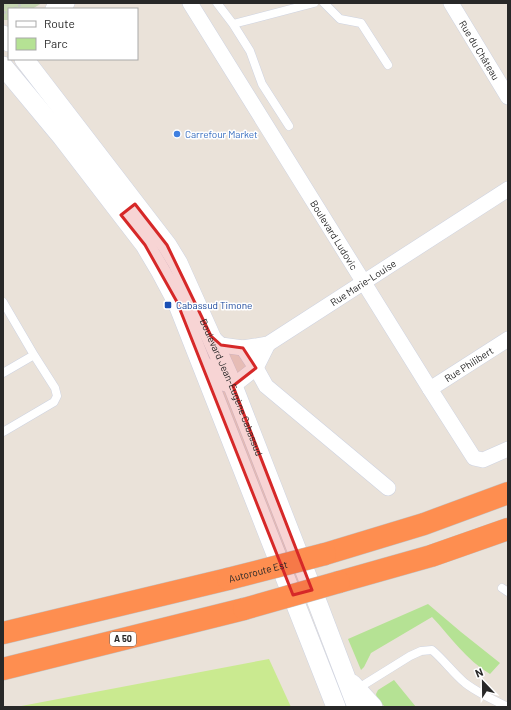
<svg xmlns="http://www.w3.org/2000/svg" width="511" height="710" viewBox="0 0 511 710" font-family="Barlow,sans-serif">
	<rect width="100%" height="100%" fill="#eae2d9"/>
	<path fill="#b5e294" d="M428,604L461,632L500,663L490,674C466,660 451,637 432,617L371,653L364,667L361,670L348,639Z
		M394,680L416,707H385L377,699L376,694L378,690Z"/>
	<path fill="#c4d4b0" d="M3,3H42L32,9H9V20H3Z"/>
	<path fill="#caea90" d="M269,659L291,707H16Z"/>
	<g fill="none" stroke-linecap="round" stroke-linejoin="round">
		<defs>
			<path id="service" d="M217,3L233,24L314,3
				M324,3L340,19L361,23L388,65
				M233,24L250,51L262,84L289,126
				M3,302L34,355L3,373
				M3,432L54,402L57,396L55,388L34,355
				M502,588L508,592
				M357,689L410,656L421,651L432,650C444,660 453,673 465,683C478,693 493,700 508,707"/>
			<g id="minor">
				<path id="s1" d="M190,3L430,389L474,458L483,460L508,449"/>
				<path id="s2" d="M451,3L508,97"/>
				<path id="s3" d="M211,336L221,345L243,348L268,344L508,189"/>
				<path d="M243,348L256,368L266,386L388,488"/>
				<path d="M206,365L216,381L233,386L256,368L268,344"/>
				<path id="s4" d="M430,389L508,339"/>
			</g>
			<g id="tertiary">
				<path d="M55,9L65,3"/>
				<path d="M3,35L9,42"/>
				<path id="s5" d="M24,59L167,245L178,263L233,386L319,607L357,707"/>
				<path d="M3,66L62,137L145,245L161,272L177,302L336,707"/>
				<path d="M352,684L373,707"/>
			</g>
			<path id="motorway" d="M325,554L424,524L508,493
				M339,582L431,556L508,529
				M3,633L228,579
				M3,669L244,609"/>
		</defs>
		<use href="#service" stroke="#ced3e1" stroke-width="9"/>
		<use href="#minor" stroke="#ced3e1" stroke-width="16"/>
		<use href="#tertiary" stroke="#ced3e1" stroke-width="20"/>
		<use href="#motorway" stroke="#c3c3c3" stroke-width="23"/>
		<path stroke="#c3c3c3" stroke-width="2.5" stroke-dasharray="3 2" stroke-linecap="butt" d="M14,9L23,3
			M3,12L7,13L9,12"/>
		<use href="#service" stroke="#fff" stroke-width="8"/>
		<use href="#minor" stroke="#fff" stroke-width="15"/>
		<use href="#tertiary" stroke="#fff" stroke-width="19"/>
		<use href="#motorway" stroke="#fe8e50" stroke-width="22"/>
		<defs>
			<g id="motorway-bridge">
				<path id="s6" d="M228,579L325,554"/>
				<path d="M244,609L339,582"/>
			</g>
		</defs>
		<use href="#motorway-bridge" stroke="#c3c3c3" stroke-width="23" stroke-linecap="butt"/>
		<use href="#motorway-bridge" stroke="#fe8e50" stroke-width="22"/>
	</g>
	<path fill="#d62828" fill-opacity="0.2" stroke="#d62828" stroke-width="3" stroke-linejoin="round" d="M135,204L167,245L211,336L221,345L243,348L256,368L233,386L312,590L293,595L177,302L145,245L121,215Z"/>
	<circle fill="#3f7fe0" stroke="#fff" stroke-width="1.5" cx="177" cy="134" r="4"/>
	<rect fill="#1a4fb4" stroke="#fff" stroke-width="1.5" x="164" y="301" width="8" height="8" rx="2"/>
	<g text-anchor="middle" stroke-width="3" stroke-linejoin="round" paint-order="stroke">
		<rect fill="#fff" stroke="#686868" stroke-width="1" x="110" y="632" width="26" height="14" rx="3"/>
		<g font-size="9" font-weight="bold" fill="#282828">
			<text x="123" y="642">A 50</text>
		</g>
		<g font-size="10" fill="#282828" stroke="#fff">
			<text dy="4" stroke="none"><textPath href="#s2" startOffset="55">Rue du Château</textPath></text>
			<text dy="4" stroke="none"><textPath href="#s1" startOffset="273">Boulevard Ludovic</textPath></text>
			<text dy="4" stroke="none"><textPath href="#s3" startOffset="174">Rue Marie-Louise</textPath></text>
			<text dy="4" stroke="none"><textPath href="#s4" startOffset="46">Rue Philibert</textPath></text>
			<text dy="4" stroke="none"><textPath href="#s5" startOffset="391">Boulevard Jean-Eugène Cabassud</textPath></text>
			<text dy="4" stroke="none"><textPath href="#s6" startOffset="31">Autoroute Est</textPath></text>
		</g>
		<g font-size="10" fill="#366cbe" stroke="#fff" text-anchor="start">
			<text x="185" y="138">Carrefour Market</text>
		</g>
		<g font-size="10" fill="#164399" stroke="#fff" text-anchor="start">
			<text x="176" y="309">Cabassud Timone</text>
		</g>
	</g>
	<rect width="511" height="710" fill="none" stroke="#282828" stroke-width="8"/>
	<rect x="8" y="8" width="130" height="52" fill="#ffffff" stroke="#a9a9a9"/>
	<rect x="16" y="21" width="20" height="6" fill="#ffffff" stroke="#a9a9a9"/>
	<text x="44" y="28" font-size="12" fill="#282828">Route</text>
	<rect x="16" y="38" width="20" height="12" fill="#b5e294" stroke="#a9a9a9"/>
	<text x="44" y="48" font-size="12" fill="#282828">Parc</text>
	<g transform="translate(483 682) rotate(338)" stroke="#ffffff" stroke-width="3" paint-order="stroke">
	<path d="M0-3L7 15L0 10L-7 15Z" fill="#282828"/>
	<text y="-6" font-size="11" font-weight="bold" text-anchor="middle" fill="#282828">N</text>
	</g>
</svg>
